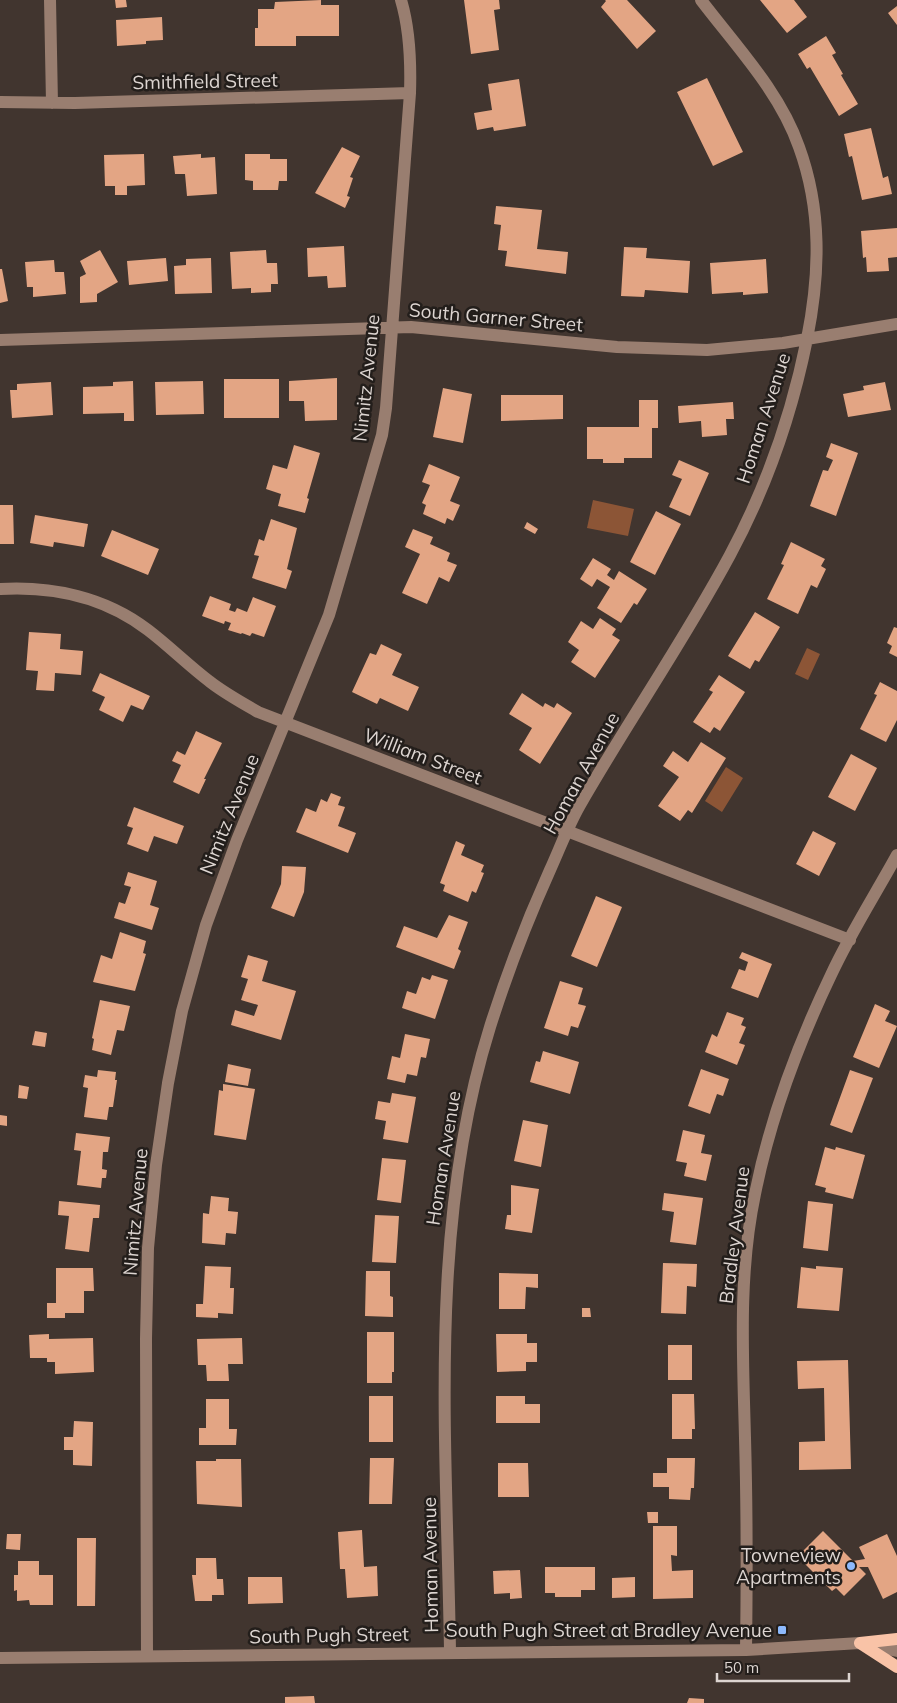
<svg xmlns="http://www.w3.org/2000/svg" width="897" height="1703" viewBox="0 0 897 1703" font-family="Mulish,sans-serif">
	<rect width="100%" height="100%" fill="#41352f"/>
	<path fill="#8c5536" d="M593,500L634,509L628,536L587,528Z
		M807,648L820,654L808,680L795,674Z
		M726,767L743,778L722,812L705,801Z"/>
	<path fill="#e3a584" d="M115,0H126L127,7L116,8Z
		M321,0V5H339V36H296V46H255V28H258V9H274L275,2Z
		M464,0H499L500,9L494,10L499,50L471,54Z
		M605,0H627L656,31L637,49L601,7L606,1Z
		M760,0H794L807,17L787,33Z
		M897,6V25L888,13Z
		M162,17L163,40L146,41V44L117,46L116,20Z
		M826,36L836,53L832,55L843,74L841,75L858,104L839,116L810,67L807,69L798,54Z
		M707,78L743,152L713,166L677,92Z
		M519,79L526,126L494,131L493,127L477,130L474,113L492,110L488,84Z
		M871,128L883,178L888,176L892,194L862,200L852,156L849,157L844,134Z
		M342,147L360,156L350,177L353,178L347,196L350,197L345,208L315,193Z
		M144,154L145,185L127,186V195H115V186H105L104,155Z
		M201,154V158L215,157L217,194L187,196L185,174H175L173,156Z
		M245,154H270V159H287V181H279L278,190H253V181L245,180Z
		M496,206L542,210L537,249L568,252L566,274L505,266L507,251L498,250L501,225L494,224Z
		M897,228V257L888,258L889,271L867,272L866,257L863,258L861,231Z
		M344,246L346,287L328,288L327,276L308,277L307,248Z
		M624,247L647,248L646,258L690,261L688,293L645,290L644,297L621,296Z
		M100,250L118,282L97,294V302L80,303V277L86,274L80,261Z
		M266,250L267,263H277L278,284H271V292L251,293V288L232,289L230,252Z
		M166,258L168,281L129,285L127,261Z
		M211,258L212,293L175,294L174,266L186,265V259Z
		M766,259L768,293L743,295V292L712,294L710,263Z
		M54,260L55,272H64L66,294L33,297V287H27L25,262Z
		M0,269H2L8,301L0,303Z
		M337,378V420L305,421L304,401H289V381Z
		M224,379H279V418H224Z
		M133,381L134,421H124V413L83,414V387L113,386V382Z
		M203,381L204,414L156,415L155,382Z
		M51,382L53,415L12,418L10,390H17V384Z
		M885,382L891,410L848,417L843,394L864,390L863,386Z
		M443,388L472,394L463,443L433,437Z
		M501,395H563V419L501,421Z
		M639,400H658V428H652V458H624V463H603V459H587V427H639Z
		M733,402L734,419H726L727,435L702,437L701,421L679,423L678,406Z
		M831,443L858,453L836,516L810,506L823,470L828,471L833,460L826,457Z
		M294,445L320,453L307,498L309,499L305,513L278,506L281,494L266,489L273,465L287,469Z
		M679,460L709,473L690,516L669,507L682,479L672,475Z
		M429,464L460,477L450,501L460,505L453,521L447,518L445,524L423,514L426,505L422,503L430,485L422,482Z
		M0,505H13L14,544H0Z
		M656,511L681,524L655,575L630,562Z
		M35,515L88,524L84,547L54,542L53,547L30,543Z
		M271,519L297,528L287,569L292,571L286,589L252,578L259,556L254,555L259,539L264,541Z
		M527,522L538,529L535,534L524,528Z
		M413,529L433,537L430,544L450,553L447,561L457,565L449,582L439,577L427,604L402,593L420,554L405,547Z
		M112,530L159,549L148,575L101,556Z
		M791,542L825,559L821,566L826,569L817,588L811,585L798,614L767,599L784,565L781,564Z
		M593,558L611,569L607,575L614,580L619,571L647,589L637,605L634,603L621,623L597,608L610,587L597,579L592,587L580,579Z
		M210,596L231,604L229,610L235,612L237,608L247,612L253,597L276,606L264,637L252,633L250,636L242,633L241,634L228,630L231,623L225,621L224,624L202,616Z
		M755,612L780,627L759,662L755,660L750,669L728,656Z
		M600,618L616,629L612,635L620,640L595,678L571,662L579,650L568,642L581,621L593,629Z
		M894,627L897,628V657L889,653L892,646L887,643Z
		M29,632L61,634L60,649L83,651L81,675L55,673L54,691L36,690L38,671L26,670Z
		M381,644L402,654L392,675L419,687L408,711L380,698L377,704L352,692L370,653L376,655Z
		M100,673L150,696L143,710L131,705L123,722L99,710L105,697L92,691Z
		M719,675L745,692L720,731L714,727L710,733L693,722L713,692L709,690Z
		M880,682L897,691V720L886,742L860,729L877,695L874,694Z
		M522,693L543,707L545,703L554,708L557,703L572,713L540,764L519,750L532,728L509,714Z
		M196,731L222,743L204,779H206L199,794L173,782L181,765L172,761L177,751L185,755Z
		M701,742L726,758L692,813L688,810L680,821L658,806L679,777L663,766L673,751L688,762Z
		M851,754L877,768L855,811L828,797Z
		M331,793L341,797L338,805L345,807L338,826L356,833L348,853L296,832L306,808L316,812L321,799L327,802Z
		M134,807L184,826L177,844L154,836L148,852L127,844L133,828L127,826Z
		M813,831L836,843L819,876L796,864Z
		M456,841L465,845L461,855L484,865L481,872L484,873L476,893L472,891L468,902L443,891L445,885L440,883Z
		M282,866L306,867L304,892L294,917L271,908L281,884Z
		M128,872L157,881L150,905L159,908L152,930L114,918L119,902L125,904L131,887L124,885Z
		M596,896L622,907L597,967L571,956Z
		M449,915L468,922L458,949L461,951L454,969L396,947L404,926L437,938Z
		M120,932L146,941L143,953L146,954L135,991L93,982L101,955L112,959Z
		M742,952L772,964L758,998L731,988L739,969L745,971L748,962L739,958Z
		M248,955L268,961L262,981L296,991L281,1040L231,1025L235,1010L254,1016L258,1005L241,1000L248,979L241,977Z
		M432,975L448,980L435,1019L402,1008L407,991L416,994L422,977L430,980Z
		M560,981L583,988L578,1004L586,1006L578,1028L571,1026L568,1036L544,1028Z
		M100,1000L130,1006L124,1031L117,1030L111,1055L92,1050L94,1039L92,1038Z
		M875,1004L890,1011L885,1021L897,1026L879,1068L853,1057Z
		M727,1012L744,1018L741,1025L746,1027L739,1043L745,1045L737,1065L705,1052L712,1034L717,1037Z
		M35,1031L47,1033L45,1047L32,1045Z
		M405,1034L430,1039L426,1058L421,1057L417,1076L407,1074L405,1083L387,1079L392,1056L400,1058Z
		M543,1051L579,1062L570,1094L530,1082L536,1061L540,1062Z
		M228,1064L251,1069L248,1086L225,1082Z
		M701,1069L729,1079L723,1096L717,1094L710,1114L688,1106Z
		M98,1070L116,1072L115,1080H117L113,1107H109L107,1120L84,1117L88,1088L83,1087L85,1075L97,1077Z
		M850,1070L873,1078L852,1133L830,1125Z
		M223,1084L255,1089L246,1140L214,1135L219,1090L223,1091Z
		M19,1085L29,1087L27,1099L18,1098Z
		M392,1093L416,1097L408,1143L383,1139L386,1121L375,1119L378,1101L390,1103Z
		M0,1115L7,1116V1126L0,1125Z
		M523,1120L548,1125L541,1167L514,1161Z
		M683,1130L705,1135L701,1153L712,1155L706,1181L684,1176L687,1163L676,1161Z
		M76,1133L110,1137L108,1152H103L102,1169L107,1170L106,1178H102L101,1188L77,1185L81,1151L74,1150Z
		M825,1147L835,1150L836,1147L865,1155L853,1199L825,1192L826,1188L815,1185Z
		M382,1158L406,1160L401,1203L377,1200Z
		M511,1185L539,1189L532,1233L505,1229L507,1215H511Z
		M664,1193L703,1198L696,1245L670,1242L674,1212L662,1210Z
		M211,1196L229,1198L228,1211L238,1212L236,1234L226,1233L225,1245L202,1243L203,1213L209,1214Z
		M59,1201L100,1205L99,1218H93L89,1252L65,1249L69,1216L58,1215Z
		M808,1201L833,1204L828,1251L803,1248Z
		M375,1215L399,1216L396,1263L372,1262Z
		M663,1263L697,1264L696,1287L687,1286L686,1314L661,1313Z
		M205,1266L231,1267L230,1288H234L233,1314L218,1313V1318L196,1317V1304H203Z
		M816,1266L843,1268L839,1311L797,1308L801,1267L816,1269Z
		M56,1268H93L94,1291H84V1313H65V1318H47V1303H56Z
		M366,1271H390V1296L393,1297V1317L365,1316Z
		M499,1273L538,1274V1288L526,1287L525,1309H499Z
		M582,1308H590L591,1317H582Z
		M367,1332H394V1372H392V1383H367Z
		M49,1334V1339L93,1338L94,1372L55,1374V1362H47V1358H30L29,1335Z
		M496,1334H527V1343H537V1362H526V1371L497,1372Z
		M242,1338L243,1364H228L229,1381H207L206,1365H198L197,1339Z
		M668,1345H692V1380H668Z
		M848,1360L851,1469L799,1470V1442L825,1441L824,1388L798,1389L797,1361Z
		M672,1394H694L695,1429H692V1439H672Z
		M369,1396H393V1442H369Z
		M496,1396H525V1404H540V1423H496Z
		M206,1399H229V1429H237L236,1445H199V1428H206Z
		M74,1421L93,1422L92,1466L73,1465V1450H64V1437H73Z
		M370,1458H394L392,1504H369Z
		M667,1458H695L694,1488H691L690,1500L669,1499V1487H653V1473H667Z
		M216,1459H241L242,1507L197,1504L196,1461H216Z
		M498,1463H528L529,1497H498Z
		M647,1512H658V1523H648Z
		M653,1526H677V1556L671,1555L672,1571L693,1570V1598L653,1599Z
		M362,1530L364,1567L377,1566L378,1596L347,1598L345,1569H340L338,1532Z
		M823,1531L853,1561L865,1559L859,1547L887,1534L897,1556V1592L883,1599L868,1567H859L866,1574L844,1596L836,1588L832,1591L805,1564L810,1560L802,1552Z
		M7,1534H21L20,1550L6,1549Z
		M77,1538H96L95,1606H77Z
		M196,1558H216L217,1579H223L224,1595H212V1601H195L192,1575H196Z
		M18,1561H39V1575H53V1605H30L29,1600L17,1601V1590L14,1591V1575H18Z
		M545,1567H595V1590H581V1597H555V1593H545Z
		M520,1570L522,1598L510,1599V1593L494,1594L493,1571Z
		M248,1577H282L283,1603L248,1604Z
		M635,1577V1597L612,1598V1578Z
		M314,1696L315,1703H285V1697Z
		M689,1698L704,1699V1703H687Z"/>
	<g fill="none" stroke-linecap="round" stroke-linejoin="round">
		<path stroke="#997e70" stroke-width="12" d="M50,0L52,103
			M0,102L75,103L410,93
			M0,340L411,327L617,347L707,350L783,343L897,324
			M0,589C52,586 105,597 148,630C169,646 188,665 209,681C224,693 241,702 258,712L850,940
			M746,1650C747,1579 747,1509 745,1438C743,1357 738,1274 755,1194C770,1119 798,1044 831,975C850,934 875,895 897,855
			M450,1651C447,1444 427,1228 490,1027C507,973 527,921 550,870C560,848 568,826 580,805C628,721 684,641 730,555C766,488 792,413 807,339C820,274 822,210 799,147C780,92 736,46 701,0
			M147,1655L146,1339L148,1248L156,1165L168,1083L182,1011L206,925L237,840L329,615L382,435L386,408L410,93C411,62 410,30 401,0
			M0,1658L746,1650L860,1643L897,1651"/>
		<path stroke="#f9c3a7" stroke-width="12" d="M860,1643L897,1667
			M860,1643L897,1639"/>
	</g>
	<g fill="#8db9fc" stroke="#231e1b" stroke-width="2">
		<circle cx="851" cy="1566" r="5"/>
		<rect x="777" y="1625" width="10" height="10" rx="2.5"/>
	</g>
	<g text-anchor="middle" stroke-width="5" stroke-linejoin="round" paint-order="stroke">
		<g font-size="19" fill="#ddd5d1" stroke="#231e1b">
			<text transform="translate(205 81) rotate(-1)" y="7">Smithfield Street</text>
			<text transform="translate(496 317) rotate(5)" y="7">South Garner Street</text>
			<text transform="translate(366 378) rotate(-84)" y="7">Nimitz Avenue</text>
			<text transform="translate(763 418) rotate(-72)" y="7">Homan Avenue</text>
			<text transform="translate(423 756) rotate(21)" y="7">William Street</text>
			<text transform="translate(581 773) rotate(-61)" y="7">Homan Avenue</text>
			<text transform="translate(229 814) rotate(-68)" y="7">Nimitz Avenue</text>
			<text transform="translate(443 1158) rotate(-81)" y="7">Homan Avenue</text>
			<text transform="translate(135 1212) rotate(-85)" y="7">Nimitz Avenue</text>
			<text transform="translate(734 1235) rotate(-83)" y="7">Bradley Avenue</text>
			<text transform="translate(430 1565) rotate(-91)" y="7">Homan Avenue</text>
			<text transform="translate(329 1635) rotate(-1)" y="7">South Pugh Street</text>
		</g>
		<g font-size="19" fill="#ddd5d1" stroke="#231e1b" text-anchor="end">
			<text x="841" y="1562">Towneview<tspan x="841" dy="22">Apartments</tspan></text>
			<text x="772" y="1637">South Pugh Street at Bradley Avenue</text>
		</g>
	</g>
	<path d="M717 1673v8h132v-8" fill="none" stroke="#ddd5d1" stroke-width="2.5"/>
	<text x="724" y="1673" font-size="15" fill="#ddd5d1" stroke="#231e1b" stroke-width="4" paint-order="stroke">50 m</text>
</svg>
